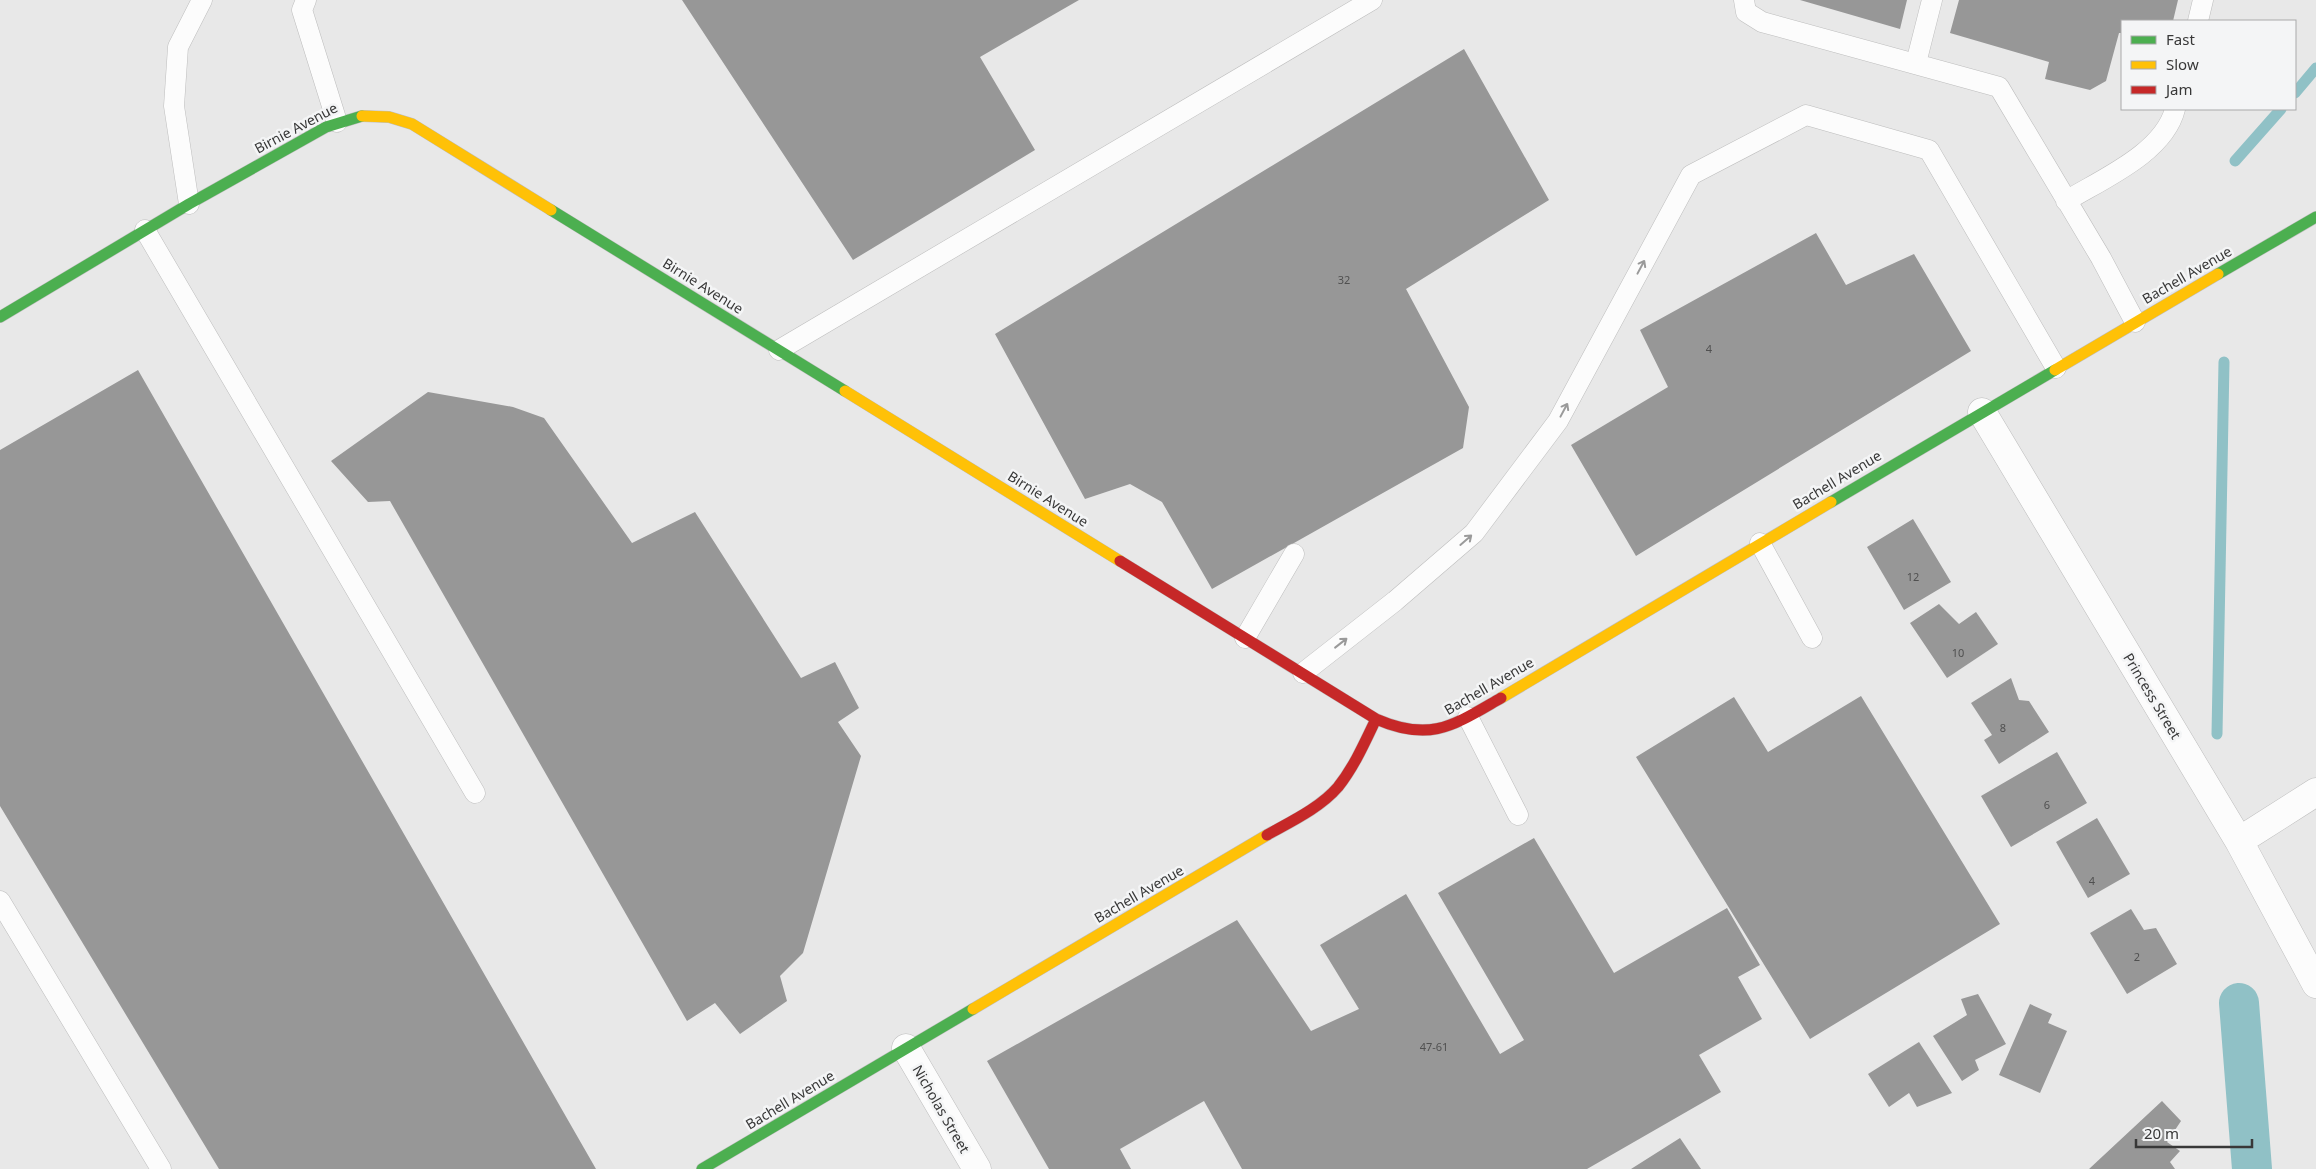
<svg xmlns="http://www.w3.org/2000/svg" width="2316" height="1169" viewBox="0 0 2316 1169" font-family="'Noto Sans',sans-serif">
	<rect width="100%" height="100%" fill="#e8e8e8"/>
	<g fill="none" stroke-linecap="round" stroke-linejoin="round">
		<path stroke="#90c1c6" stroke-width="11" d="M2295,93L2316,68
			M2235,161L2281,109
			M2217,734L2224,362"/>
		<path stroke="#90c1c6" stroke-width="40" d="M2239,1003L2252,1169"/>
	</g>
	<path fill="#979797" d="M682,0H1079L980,57L1035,150L853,260Z
		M1800,0H1907L1900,29Z
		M1959,0H2178L2173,21H2122V33H2119L2106,81L2090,90L2045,79L2049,62L1950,33Z
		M1464,49L1549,200L1406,289L1469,407L1463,448L1212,589L1162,502L1130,484L1085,499L995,334Z
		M1816,233L1846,285L1914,254L1971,351L1636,556L1571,445L1668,387L1640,330Z
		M138,370L596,1169H219L0,806V450Z
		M428,392L513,407L544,418L632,543L695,512L801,678L835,662L859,708L838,722L861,756L803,953L780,976L787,1001L740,1034L715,1003L687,1021L390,501L368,502L331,461Z
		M1913,519L1951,582L1904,610L1867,547Z
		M1939,604L1959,624L1976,612L1998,644L1947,678L1910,623Z
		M2011,678L2019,700L2029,701L2049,732L1999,764L1984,740L1992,735L1971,703Z
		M1861,696L2000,924L1810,1039L1636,757L1734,697L1768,752Z
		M2057,752L2087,803L2011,847L1981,796Z
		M2097,818L2130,874L2088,898L2056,842Z
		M1534,838L1614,973L1727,908L1760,965L1738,977L1762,1019L1699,1055L1721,1092L1587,1169H1242L1204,1101L1120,1149L1131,1169H1049L987,1061L1237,920L1311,1031L1359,1009L1320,945L1406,894L1500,1054L1524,1040L1438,893Z
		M2131,909L2144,930L2156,928L2177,964L2127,994L2090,933Z
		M1978,994L2006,1044L1975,1060L1979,1070L1962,1081L1933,1036L1967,1015L1961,999Z
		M2030,1004L2052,1014L2048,1023L2067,1031L2040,1093L1999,1075Z
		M1919,1042L1952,1093L1917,1107L1909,1093L1889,1107L1868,1074Z
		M2162,1101L2181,1121L2167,1142L2180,1151L2170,1162L2175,1169H2089Z
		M1680,1138L1701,1169H1631Z"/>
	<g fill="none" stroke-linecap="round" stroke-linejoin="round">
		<defs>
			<path id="lane" d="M306,0L302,10L337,122
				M1744,0L1746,12L1762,22L1999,87L2101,258L2135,322
				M2198,21L2203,0
				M1916,63L1932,0
				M2066,201C2102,179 2164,153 2175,109
				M189,204L174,106L178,47L202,0
				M145,230L475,793
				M779,350L1372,0
				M1760,543L1812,638
				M1245,638L1294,554
				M1303,673L1395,601L1474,533L1558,421L1691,175L1806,115L1929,150L2056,368
				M1468,717L1518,815
				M0,901L161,1169"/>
			<path id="street" d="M1982,412L2239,841L2316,984
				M2239,841L2316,792
				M906,1048L977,1169"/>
			<path id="fast" d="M551,210L845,391
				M2218,274L2316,217
				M0,317L189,204L326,127L362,116
				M1831,502L2055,370
				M702,1169L973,1009"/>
			<path id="slow" d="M362,116L389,117L412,124L551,210
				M2055,370L2218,274
				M845,391L1120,561
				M1501,698L1831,502
				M973,1009L1267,835"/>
			<path id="jam" d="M1120,561L1376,719C1431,743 1454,725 1501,698
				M1267,835C1290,822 1320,808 1338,787C1354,767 1365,742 1376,719"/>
		</defs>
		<use href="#lane" stroke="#bdbdbd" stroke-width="21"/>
		<use href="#street" stroke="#bdbdbd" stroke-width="29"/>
		<use href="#fast" stroke="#bdbdbd" stroke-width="12"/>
		<use href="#slow" stroke="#bdbdbd" stroke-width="12"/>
		<use href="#jam" stroke="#bdbdbd" stroke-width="12"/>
		<use href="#lane" stroke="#fcfcfc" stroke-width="20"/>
		<use href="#street" stroke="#fcfcfc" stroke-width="28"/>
		<use href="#fast" stroke="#4caf50" stroke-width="11"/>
		<use href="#slow" stroke="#ffc107" stroke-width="11"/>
		<use href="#jam" stroke="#c62828" stroke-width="11"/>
	</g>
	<defs><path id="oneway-shaft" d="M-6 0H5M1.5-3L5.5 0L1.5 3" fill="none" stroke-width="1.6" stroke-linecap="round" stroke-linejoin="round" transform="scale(1.25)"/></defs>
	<g stroke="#9a9a9a">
		<use href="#oneway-shaft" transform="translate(1641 267) rotate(-62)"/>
		<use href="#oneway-shaft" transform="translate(1564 410) rotate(-62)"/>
		<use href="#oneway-shaft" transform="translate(1466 540) rotate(-41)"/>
		<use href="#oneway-shaft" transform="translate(1341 643) rotate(-38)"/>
	</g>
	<g text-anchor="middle" stroke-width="5" stroke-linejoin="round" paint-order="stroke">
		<g font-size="11" fill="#505050">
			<text x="1344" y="284">32</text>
			<text x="1709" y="353">4</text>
			<text x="1913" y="581">12</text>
			<text x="1958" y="657">10</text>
			<text x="2003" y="732">8</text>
			<text x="2047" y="809">6</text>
			<text x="2092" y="885">4</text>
			<text x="2137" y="961">2</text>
			<text x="1434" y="1051">47-61</text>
		</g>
		<g font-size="14" fill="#383838" stroke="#f4f5f6">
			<text transform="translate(296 128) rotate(-28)" y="5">Birnie Avenue</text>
			<text transform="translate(2187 275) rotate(-30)" y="5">Bachell Avenue</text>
			<text transform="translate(703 286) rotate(32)" y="5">Birnie Avenue</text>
			<text transform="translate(1837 480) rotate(-31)" y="5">Bachell Avenue</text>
			<text transform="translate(1048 499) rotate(32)" y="5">Birnie Avenue</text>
			<text transform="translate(1489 686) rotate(-30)" y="5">Bachell Avenue</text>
			<text transform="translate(2152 696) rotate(59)" y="5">Princess Street</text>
			<text transform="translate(1139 894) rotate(-30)" y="5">Bachell Avenue</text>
			<text transform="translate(790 1100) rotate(-31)" y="5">Bachell Avenue</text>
			<text transform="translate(941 1109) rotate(60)" y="5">Nicholas Street</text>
		</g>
	</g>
	<rect x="2121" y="20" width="175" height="90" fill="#f4f5f6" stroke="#a9a9aa"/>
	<rect x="2131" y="36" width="25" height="8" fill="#4caf50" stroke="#a9a9aa"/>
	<text x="2166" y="45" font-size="15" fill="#383838">Fast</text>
	<rect x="2131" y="61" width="25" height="8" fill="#ffc107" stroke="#a9a9aa"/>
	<text x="2166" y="70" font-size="15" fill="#383838">Slow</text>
	<rect x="2131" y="86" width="25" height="8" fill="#c62828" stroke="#a9a9aa"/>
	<text x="2166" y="95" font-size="15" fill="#383838">Jam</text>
	<path d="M2136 1139v8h116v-8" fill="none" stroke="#383838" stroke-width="2.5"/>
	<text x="2144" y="1139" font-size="15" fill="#383838" stroke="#f4f5f6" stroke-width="4" paint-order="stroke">20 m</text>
</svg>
